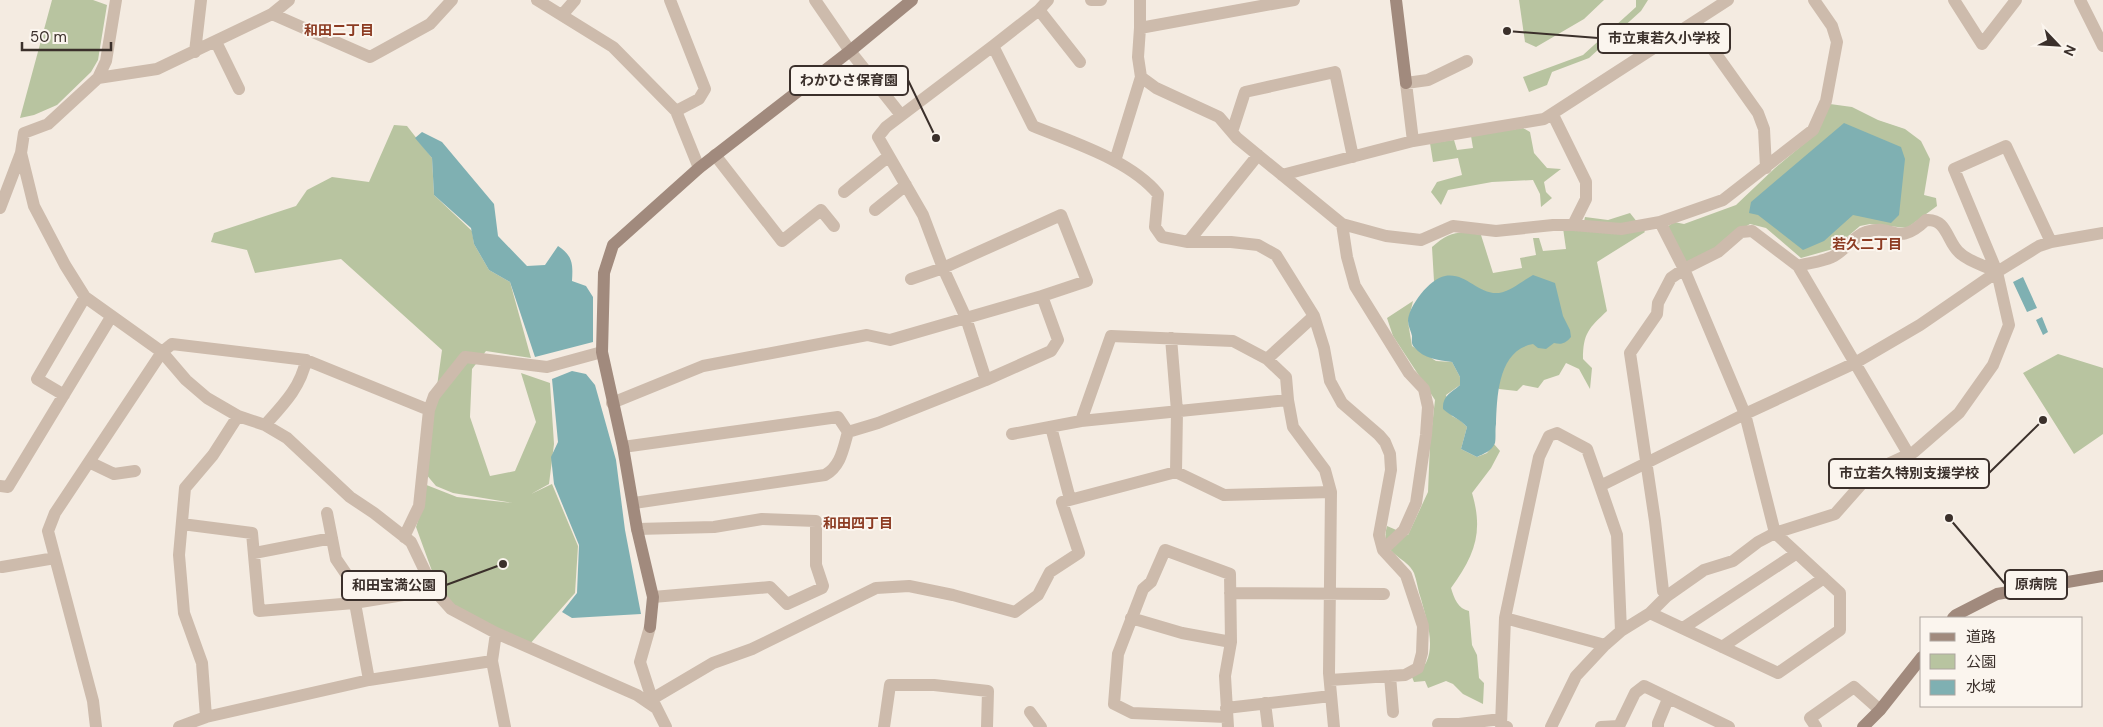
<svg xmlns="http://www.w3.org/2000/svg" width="2103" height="727" viewBox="0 0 2103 727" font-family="'DM Sans','Noto Sans JP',sans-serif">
	<rect width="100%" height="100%" fill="#f4ebe1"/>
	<path fill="#b8c4a0" d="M52,0H93L107,5L98,60L91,72L57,105L34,115L20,118Z
		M1519,0H1604L1584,19L1536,47L1525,42Z
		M1636,0H1648L1641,11L1589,58L1552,72L1547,85L1529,92L1523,77L1583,55L1636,7Z
		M1830,104L1852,107L1878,120L1905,129L1921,141L1930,159L1924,195L1936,198L1937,206L1907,228L1870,224L1860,226L1833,249L1801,258L1766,228L1750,224L1732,235L1718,250L1686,262L1667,227L1674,222L1684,224L1736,205L1775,168L1818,132Z
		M394,125L407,126L432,158L434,195L472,231L474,244L489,270L510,282L531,358L486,351L472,369L470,417L490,476L515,471L536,422L521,373L550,383L554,444L549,484L531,494L552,484L578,546L575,593L529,645L454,607L436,582L416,527L422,508L424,484L457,497L513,503L453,493L436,486L425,473L442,350L341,259L255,273L247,250L211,242L214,233L296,206L307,190L332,177L369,182Z
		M1523,128L1530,132L1534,153L1547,168L1561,169L1544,182L1546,192L1552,198L1541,207L1540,194L1533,180L1492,182L1448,190L1441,205L1431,192L1437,182L1462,175L1458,158L1433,162L1430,143L1454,140L1457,150L1473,148L1471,136Z
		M1630,213L1645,232L1597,262L1607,311C1589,328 1583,333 1583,359L1592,368L1590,389L1579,369L1566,363L1559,375L1544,380L1538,388L1523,385L1517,391L1499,389L1434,281L1432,247C1449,232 1460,230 1481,235L1493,273L1522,268L1520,258L1536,255L1533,238H1539L1543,251L1566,249L1563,228L1582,231L1585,217L1608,220Z
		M1413,301L1408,322L1412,346L1436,361L1452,362L1460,377V385L1446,395L1452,416L1461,421L1467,427L1461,449L1477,457L1487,453L1494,444L1500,451L1491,468L1472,493C1484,533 1474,556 1451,588C1454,598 1458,609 1469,611L1472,645L1477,655L1479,678L1484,683L1483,704L1463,694L1453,684L1446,681L1428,688L1425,681L1414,682L1412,677C1441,660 1428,625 1421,599C1418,591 1417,581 1414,573C1406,555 1379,556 1387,526L1408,535L1428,492L1430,444L1435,400L1393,336L1387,318Z
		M2058,354L2103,368V434L2074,454L2023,373Z"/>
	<path fill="#7fb0b2" d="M1844,123L1901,147L1905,159L1899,215L1891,223L1853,215L1824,241L1803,250L1758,215L1749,213L1751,202Z
		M422,132L442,142L494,204L498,236L527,266L545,265L558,246C573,256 573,264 572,281L586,286L593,297V342L535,357L510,282L489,270L474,244L471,228L434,195L432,158L415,138Z
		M1533,275L1555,283L1563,316L1570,330L1571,337C1566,343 1562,345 1554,343L1546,349L1538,348L1533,344C1498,350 1497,396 1496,424C1495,430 1496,438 1495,443C1492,451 1483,454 1477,457L1461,449L1467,427C1460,419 1451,416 1443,409C1442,396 1451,393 1460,385V377L1452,362C1438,360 1424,359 1414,347C1411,344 1412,340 1412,336C1411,331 1408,326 1408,321C1408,307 1430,278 1445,276C1466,272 1478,295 1499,293C1511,291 1522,281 1533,275Z
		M2023,277L2037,308L2027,312L2013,282Z
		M2042,317L2048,332L2043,335L2036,320Z
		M572,371L586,374L595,385L616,460L625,530L641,614L572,618L562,612L577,593L579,545L554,484L551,457L558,442L552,379Z"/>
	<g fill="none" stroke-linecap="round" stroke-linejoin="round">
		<path stroke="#cdbbac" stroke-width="12" d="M537,0L613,47L676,111L699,168
			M670,0L705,89L699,99L676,111
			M815,0L850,51L901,115
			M1091,0H1101
			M1140,0V28
			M1294,0L1140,28L1138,57L1141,77L1156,88L1219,117L1237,138L1342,224L1347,257L1355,286L1409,373L1424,389L1428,407L1426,435L1416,503L1404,530L1383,550
			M1954,0L1982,44L2016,0
			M2080,0L2103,46
			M1039,10L1080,62
			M272,14L289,0
			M562,15L575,0
			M1694,23L1758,113L1764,129L1766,168
			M216,42L239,89
			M993,46L1033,126C1074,143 1130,160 1158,194L1155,227L1162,237L1188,242H1231L1258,245L1276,255L1314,316
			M195,52L201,0
			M98,78L106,61L116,0
			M1232,132L1245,92L1335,72L1353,157
			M1413,141L1406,83L1428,80L1467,61
			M21,153L34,206L65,265L85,297L162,352L172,344L306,360L429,410L434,396L465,357L547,367L602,352
			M715,155L782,241L821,210L834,226
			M1115,161L1141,77
			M1282,175L1413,141L1544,119L1728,0
			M844,192L889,156
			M0,208L21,153L24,133L48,124L98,78L157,69L272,14L370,57L430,24L452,0
			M875,210L906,185
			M1342,224L1386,236L1421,240L1453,226L1496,231L1553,225H1573L1586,199V182L1553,115
			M1573,225L1621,229L1660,222L1723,200L1813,130L1826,101L1837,42L1832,26L1814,0
			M1188,242L1258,155
			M1798,266L1909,455
			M1997,272L1954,169L2006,146L2051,242
			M911,279L943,268L1061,215L1087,281L1042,296L1058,340L1051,351L986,380
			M1171,338L1177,411L1176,472
			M1267,359L1314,316L1324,348L1330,381L1342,403L1379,435L1385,442L1390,454L1391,470L1379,535L1383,550L1406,575L1423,626L1422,653L1418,668L1405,675L1330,680
			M64,395L37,379L85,297
			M612,403L703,366L867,335L890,340L1042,296
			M1081,421L1111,336L1233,341L1267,359L1286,377L1288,400L1293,427L1325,470L1331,492L1329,673L1334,727
			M265,425C283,405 301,387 306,360
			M1051,427L1070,499
			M1012,434L1081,421L1288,400
			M623,447L838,417L848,432
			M89,462L114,474L135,471
			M0,486L8,487L111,317
			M634,503L825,475C841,466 843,449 848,432L878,423L986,380L966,318L943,268L923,215L878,137L886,127L993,46L1039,10L1048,0
			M327,513L336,559L351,581L369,680
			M182,524L252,533L259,611L354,603L434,590
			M637,529L714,527L762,519L816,521V565L823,586L822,588L787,604L770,587L653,597
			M1775,533L1745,414L1855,363L1920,325L1997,272L2009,325L1993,365L1959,413L1914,452L1873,471L1835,514L1775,533L1758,542L1733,561L1704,570L1667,596L1650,613L1778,673L1840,630V593L1775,533
			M404,537L419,506L429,410
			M254,553L332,538
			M2,567L55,558
			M1230,593L1384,594
			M1667,596L1663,591L1655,521L1630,353L1657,314L1658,303L1671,278L1684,269L1718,252L1741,232L1752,231L1798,266C1808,263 1821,262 1832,257C1844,252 1853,236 1866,232C1894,222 1896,249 1926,220C1948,218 1947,244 1961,254C1970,262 1986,266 1997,272L2039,246L2051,242L2103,233
			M1650,613L1621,631L1617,535L1600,486L1745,414L1684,269L1660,222
			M1131,618L1182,633L1231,642L1225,676L1228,727
			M1505,618L1539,457L1549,436L1557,433L1587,449L1600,486
			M650,627L640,662L652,699L666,727
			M1683,628L1797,553
			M496,633L492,661L505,727
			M1722,647L1824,578
			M1390,676L1393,712
			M652,699L713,663L752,649L876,588L909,586L953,595L1015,612L1038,595L1050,572L1079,553L1062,502L1176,472L1224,495L1331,492
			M1265,703L1268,727
			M1226,708L1331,696
			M1030,712L1041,727
			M206,717L202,663L184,613L179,555L185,488L213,455L238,416
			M1226,717L1132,713L1114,704L1118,654L1143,589L1151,582L1165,550L1230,574L1231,642
			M1438,724H1459L1501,719
			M96,727L93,701L48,531L55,513L162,352L186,380L207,398L238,416L265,425L287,438L350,497L374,513L411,542L434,590L451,609L496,633L637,695L656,708
			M179,727L206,717L369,680L492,661
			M884,727L890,685H934L988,691L987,727
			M1507,727L1501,725L1505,618L1605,645
			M1551,727L1576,676L1605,645L1621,631
			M1601,727L1619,726L1635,693L1644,686L1729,727
			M1658,727V723L1668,699
			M1816,727L1810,718L1854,687L1880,710"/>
		<path stroke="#a18a7d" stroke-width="12" d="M1396,0L1406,83
			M1953,618L1956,615L1997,594L2103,576
			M650,627L653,597L637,529L623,447L602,352L604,273L613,245L699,168L850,51L912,0
			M1863,727L1880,710L1922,657"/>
	</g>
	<g text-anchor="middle" stroke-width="4" stroke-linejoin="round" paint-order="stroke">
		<g font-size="14" font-weight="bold" fill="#8c3b22" stroke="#fbf5ee">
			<text x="339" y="35">和田二丁目</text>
			<text x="1867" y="249">若久二丁目</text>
			<text x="858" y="528">和田四丁目</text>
		</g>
	</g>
	<path fill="none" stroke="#3b302b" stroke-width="2" d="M1507 31L1598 38M936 138L908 80M2043 420L1989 473M1949 518L2005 584M503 564L446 585"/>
	<g fill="#3b302b" stroke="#fbf5ee" stroke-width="2">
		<circle cx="1507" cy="31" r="5"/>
		<circle cx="936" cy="138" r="5"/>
		<circle cx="2043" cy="420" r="5"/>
		<circle cx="1949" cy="518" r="5"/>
		<circle cx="503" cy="564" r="5"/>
	</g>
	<g fill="#fbf5ee" stroke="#3b302b" stroke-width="2">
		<rect x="1598" y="24" width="132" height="29" rx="5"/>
		<rect x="790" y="66" width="118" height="29" rx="5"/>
		<rect x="1829" y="459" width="160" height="29" rx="5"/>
		<rect x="2005" y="570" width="62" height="29" rx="5"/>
		<rect x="342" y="571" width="104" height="29" rx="5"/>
	</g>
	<g font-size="14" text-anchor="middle" font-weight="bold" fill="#3b302b">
		<text x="1664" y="43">市立東若久小学校</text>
		<text x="849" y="85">わかひさ保育園</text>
		<text x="1909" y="478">市立若久特別支援学校</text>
		<text x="2036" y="589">原病院</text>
		<text x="394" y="590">和田宝満公園</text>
	</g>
	<rect x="1920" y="617" width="162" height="90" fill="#fbf5ee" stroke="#aea6a0"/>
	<rect x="1930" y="633" width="25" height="8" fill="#a18a7d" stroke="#aea6a0"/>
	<text x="1966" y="642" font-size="15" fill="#3b302b">道路</text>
	<rect x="1930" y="654" width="25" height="15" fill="#b8c4a0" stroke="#aea6a0"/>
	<text x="1966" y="667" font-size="15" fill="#3b302b">公園</text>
	<rect x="1930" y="680" width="25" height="15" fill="#7fb0b2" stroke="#aea6a0"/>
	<text x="1966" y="692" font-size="15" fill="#3b302b">水域</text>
	<g transform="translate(2058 45) rotate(115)" stroke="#fbf5ee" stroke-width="4" paint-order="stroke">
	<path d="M0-4L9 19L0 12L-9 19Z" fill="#3b302b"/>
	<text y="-8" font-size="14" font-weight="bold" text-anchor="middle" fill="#3b302b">N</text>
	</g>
	<path d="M22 42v8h89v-8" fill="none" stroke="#3b302b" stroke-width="2.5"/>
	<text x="30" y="42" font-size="15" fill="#3b302b" stroke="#fbf5ee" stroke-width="4" paint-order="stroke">50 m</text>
</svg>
